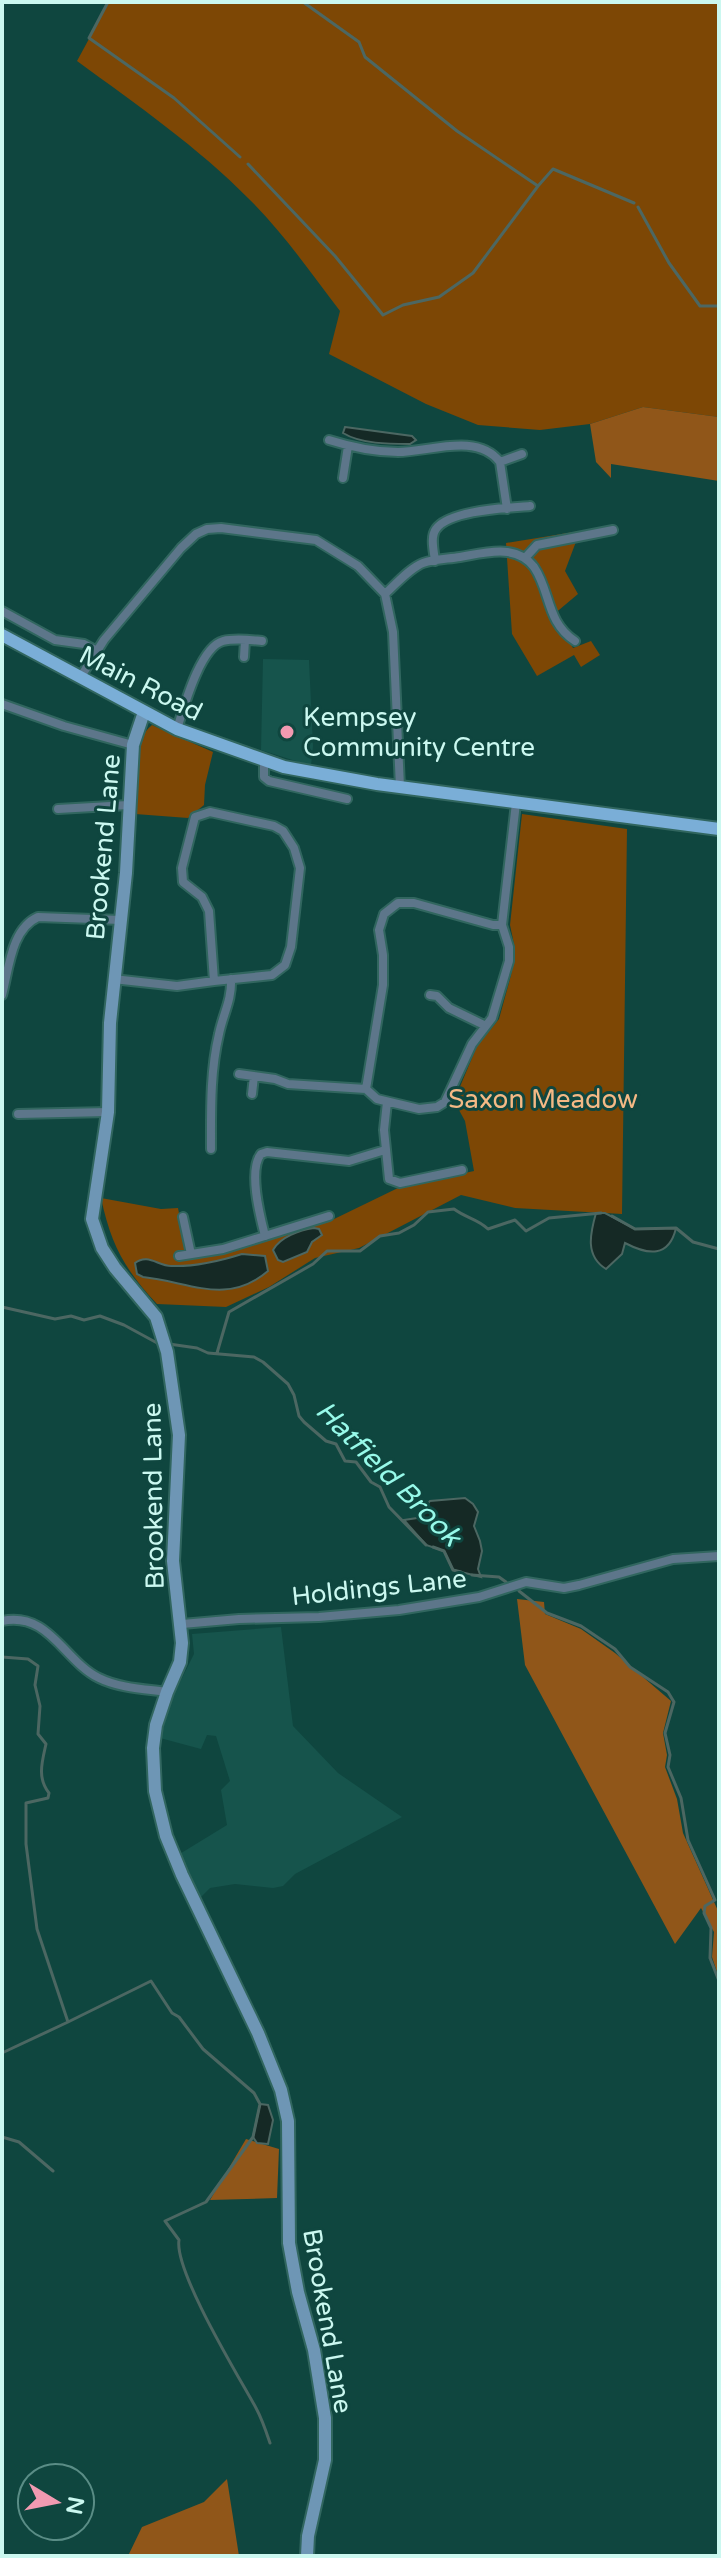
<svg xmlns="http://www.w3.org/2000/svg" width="721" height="2558" viewBox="0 0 721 2558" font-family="'Varela Round',sans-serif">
	<rect width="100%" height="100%" fill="#0f463f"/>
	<path fill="#16544c" d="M263,659L309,660L313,746L311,766L261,750Z
		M281,1627L293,1726L338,1773L402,1817L295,1874L283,1886L273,1888L235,1884L210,1888L199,1899L178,1855L227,1825L221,1790L230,1781L216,1736L207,1735L201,1749L160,1738L173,1696L194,1654L192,1634Z"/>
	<path fill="#7d4705" d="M109,2H719V417L643,407L590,424L540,430L478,425L426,404L329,354L340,311C311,273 284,234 250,200C198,147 137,105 77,61Z
		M580,531L565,571L578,594L553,615L573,648L591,641L600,655L581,667L574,655L537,676L512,634L506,543Z
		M152,725L213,752L205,785L204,805L188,818L135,814C136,790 132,739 152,725Z
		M522,814L627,829L622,1214L515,1208L461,1195L359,1248L315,1258L269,1287L226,1307L157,1304C125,1270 111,1245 101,1198L161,1209L178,1208L187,1256L224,1252L282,1236L330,1221L400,1187L474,1171L465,1121L454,1101L477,1046L499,1019L511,975L515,949L510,925Z"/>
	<path fill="#905619" d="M643,407L719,417V481L611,464V478L596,462L590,424Z
		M517,1599L544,1602L545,1614L581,1629L615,1653L671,1701L663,1733L667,1755L665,1767L677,1799L683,1833L719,1913V1978L712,1957L714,1932L701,1908L675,1944L525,1665Z
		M246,2139L279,2149L277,2198L210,2200Z
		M227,2479L239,2556H128L142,2527L204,2502Z"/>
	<path fill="#152925" stroke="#4c6762" stroke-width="2" d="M345,427L412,436L416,440L410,444C389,444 361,444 343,433Z
		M596,1213H605L635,1229L676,1228C669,1258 648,1255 625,1243L622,1254L606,1269C585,1256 590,1234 596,1213Z
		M314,1228L319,1229L322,1235L312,1242L307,1252L283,1262L278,1260L273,1250C280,1237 300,1230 314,1228Z
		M242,1254L265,1256L268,1271C227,1306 190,1282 143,1277L137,1274L135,1263C148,1253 158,1266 171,1266C195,1267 220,1261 242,1254Z
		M465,1498L473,1504L478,1512L474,1526L480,1541L482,1551L478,1569L481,1577L453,1570L444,1551L426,1545L404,1520L417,1518L430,1501Z
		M260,2104L268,2105L273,2120L268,2144L257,2143L253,2137Z"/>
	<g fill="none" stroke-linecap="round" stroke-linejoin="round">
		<path stroke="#4c6762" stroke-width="3" d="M108,2L89,38L174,98L240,157
			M303,2L359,42L365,57L457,131L538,186
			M248,164L335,256L383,315L403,305L439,297L473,273L538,186L553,169L634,203
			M638,207L669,263L700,306H719
			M612,1216L635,1229L676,1228L693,1242L719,1249
			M2,1307L55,1319L71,1316L84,1320L100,1316L124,1325L159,1344
			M169,1344L197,1348L208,1353L254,1357L263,1362L288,1384L294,1395L299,1416L304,1422L326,1441L336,1444L345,1461L356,1462L371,1482L380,1487L389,1507L426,1545
			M217,1353L229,1312L313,1264L327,1251H360L380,1236L399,1233L414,1225L428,1212L454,1209C466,1218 478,1219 488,1229L515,1220L526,1231L549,1218L601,1213
			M433,1547L444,1551L453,1570L461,1572
			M472,1575L499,1577L506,1582
			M519,1591L547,1613L581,1626L615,1649L630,1667L668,1692L674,1702L665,1733L670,1755L668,1767L681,1798L688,1840L715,1900L705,1906L704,1913L711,1928L710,1958L719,1981
			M2,1657L28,1659L38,1666L35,1685L40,1706L38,1734L46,1744C42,1762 37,1778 49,1793L48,1798L26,1803V1844L37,1929L68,2022L2,2053
			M68,2022L151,1981L172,2013L179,2017L203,2049L254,2093L260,2104L253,2137L206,2202L165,2221L179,2240C174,2271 239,2377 256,2408C262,2419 266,2431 270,2443
			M2,2137L19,2142L53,2171"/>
		<defs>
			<path id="street" d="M329,440C351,447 374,452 398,452C429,452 477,432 500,462
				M343,478L348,446
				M507,509L500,462L522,454
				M525,558L537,545L613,530
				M435,561C434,551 430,537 436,529C449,510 508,508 530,506
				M385,594C396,584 410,568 423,563C434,559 448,559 460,557C484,553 516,543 534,567C551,592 546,622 575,641
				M2,611L55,640L84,644L97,651
				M244,657L245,640
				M80,678L104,640L181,548L196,534L207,529L221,528L316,540L358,566L385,594L393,632L400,787
				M2,704L64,726L133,745
				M177,729C184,707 200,647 223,641C235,638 250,640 262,641
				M264,761V777L269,781L347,799
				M58,809L128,805
				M113,979L177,986L214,981L209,911L202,897L183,882L182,868L195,817L210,812L274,826L283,831L294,848L300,868L291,947L285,965L272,975L214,981
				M2,995C9,969 11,929 38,917L121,920
				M430,995L437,996L449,1008L486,1026
				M239,1074L275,1079L288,1084L366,1089L377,1099L419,1109L437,1107L445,1102L472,1044L492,1018L509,961V947L502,925L516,803
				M366,1089L383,985V955L379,930L384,914L398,903H414L493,925H502
				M252,1094L254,1076
				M387,1102L384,1130L389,1179L400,1183L462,1170
				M18,1114L108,1112
				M211,1149C211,1111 210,1072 219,1034C223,1014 232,1000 231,979
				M183,1217L191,1254
				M265,1236C260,1216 248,1170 261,1154L267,1152L349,1161L385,1150
				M179,1256L223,1249L329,1216
				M2,1621C49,1611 64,1661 99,1678C119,1688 145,1689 167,1692
				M182,1624L239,1619L319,1617L399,1610L479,1597L526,1582L564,1588L579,1585L673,1559L719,1556"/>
			<path id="secondary" d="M144,712L133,745L126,873L110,1023L108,1112L92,1219L102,1248L115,1268L156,1317L167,1352L179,1435L173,1561L182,1643L180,1662L167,1692L156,1725L153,1748L155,1791L166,1836L182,1875L258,2033L281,2090L288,2121L289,2243L298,2292L314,2350L325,2418V2460L308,2536L307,2556"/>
			<path id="primary" d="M2,635L177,729L284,767L377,784L719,829"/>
		</defs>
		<use href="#street" stroke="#31665f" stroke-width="12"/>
		<use href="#secondary" stroke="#31665f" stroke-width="16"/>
		<use href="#primary" stroke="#31665f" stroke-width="16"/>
		<use href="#street" stroke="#5d768a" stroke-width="8"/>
		<use href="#secondary" stroke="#6e96b5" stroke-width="12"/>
		<use href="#primary" stroke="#7aaed7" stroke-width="12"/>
	</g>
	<circle fill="#f19ab1" stroke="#0f463f" stroke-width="3" cx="287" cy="732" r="8"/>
	<g text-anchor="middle" stroke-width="6" stroke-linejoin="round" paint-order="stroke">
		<g font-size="26" fill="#cbf8f0" stroke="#0f463f">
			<text transform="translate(141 683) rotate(27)" y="9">Main Road</text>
			<text transform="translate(103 847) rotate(-85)" y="9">Brookend Lane</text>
			<text transform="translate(153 1496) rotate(-91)" y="9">Brookend Lane</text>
			<text transform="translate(379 1587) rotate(-6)" y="9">Holdings Lane</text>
			<text transform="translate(328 2321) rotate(80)" y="9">Brookend Lane</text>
		</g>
		<g font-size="26" fill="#cbf8f0" stroke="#0f463f" text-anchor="start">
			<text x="303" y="726">Kempsey<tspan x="303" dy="30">Community Centre</tspan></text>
		</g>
		<g font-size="26" fill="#f4b985" stroke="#0f463f">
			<text x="543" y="1108">Saxon Meadow</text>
		</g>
		<g font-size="28" font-style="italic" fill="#97f9e9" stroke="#0f463f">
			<text transform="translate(389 1473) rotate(45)" y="10">Hatfield Brook</text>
		</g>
	</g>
	<rect width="721" height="2558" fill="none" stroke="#cbf8f0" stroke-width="8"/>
	<g transform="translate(56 2502) rotate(100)"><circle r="38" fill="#0f463f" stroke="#5a8d86" stroke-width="2"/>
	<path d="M0-6L14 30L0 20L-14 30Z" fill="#f19ab1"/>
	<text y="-12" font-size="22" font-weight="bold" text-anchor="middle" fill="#cbf8f0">N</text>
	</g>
</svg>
